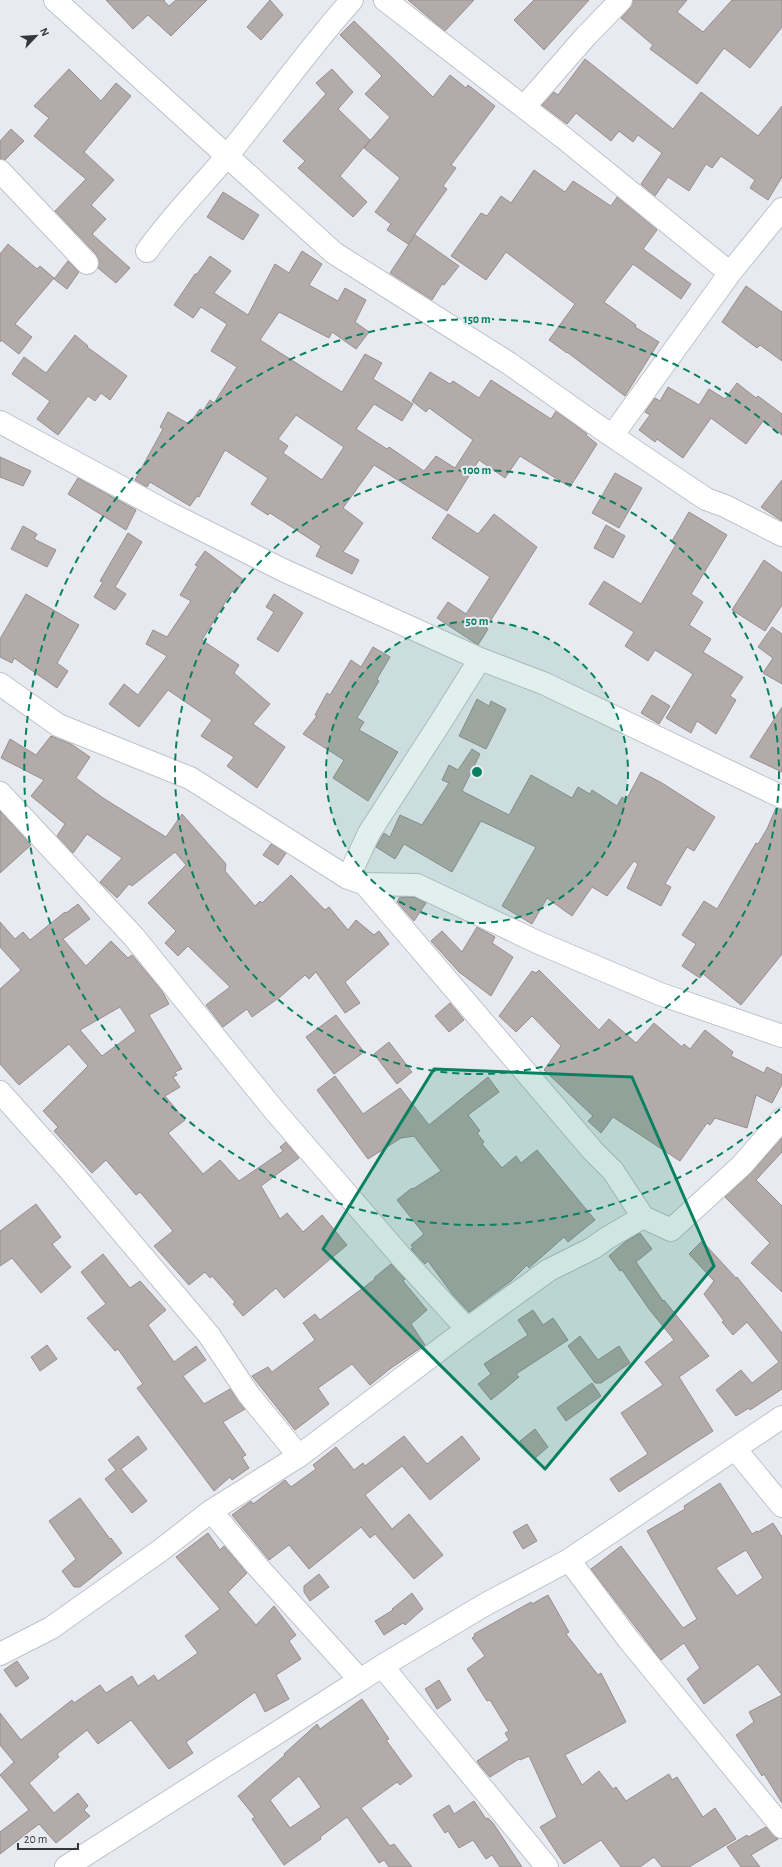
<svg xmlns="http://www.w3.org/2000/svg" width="782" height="1867" viewBox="0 0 782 1867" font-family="'Alegreya Sans',sans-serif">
	<rect width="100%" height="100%" fill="#e8eaf1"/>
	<path fill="#b3aba9" stroke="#978f8d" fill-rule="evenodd" d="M106,0H165L164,1L169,6L176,0H207L171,36L148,15L133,29Z
		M270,0L283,15L261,40L247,27Z
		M408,0H474L445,31Z
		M534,0H589L544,50L514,20Z
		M633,0H687L677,12L703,32L732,0H782V27L750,68L724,48L697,84L650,49L653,45L621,18L630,8Z
		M354,21L433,97L450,75L466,88L468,85L495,106L451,165L456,168L443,186L447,189L408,244L387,230L391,224L375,212L400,178L364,148L390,117L365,94L382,76L340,35Z
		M585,59L673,129L701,92L758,136L782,106V177L768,200L750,188L755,180L721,156L712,168L706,164L689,191L668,177L655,196L641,184L662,153L638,135L633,142L619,131L611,141L576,113L567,124L542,105L554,92L558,95Z
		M69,69L101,101L116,83L131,96L84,152L114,180L91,205L106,219L92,234L130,268L116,283L98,268L99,260L96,254L55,211L86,179L34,136L49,118L34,106Z
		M332,69L353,92L338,109L370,140L340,176L367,202L353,217L298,168L305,161L283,141L326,94L316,83Z
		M11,129L24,141L5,160L0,159V141Z
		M534,170L565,192L573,181L611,206L617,197L657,230L643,249L691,284L681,299L633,264L604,302L636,325L635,327L659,342L625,396L567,352V353L549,340L575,304L506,252L486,280L451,256L481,213L487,216L501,196L511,203Z
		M223,192L259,215L243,240L207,217Z
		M415,235L459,266L444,285L442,284L432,300L390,273Z
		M8,244L37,269L40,266L54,278L15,324L32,337L19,354L1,340L0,342V254Z
		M302,251L322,264L309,285L338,301L345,288L366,300L355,322L369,332L356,349L332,332L329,338L279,312L260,340L342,392L365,354L382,363L373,379L413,404L402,421L374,404L356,429L387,449L389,447L424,471L436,456L455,468L473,440L429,408L426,412L412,401L430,372L450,384L453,381L479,398L491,380L551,419L556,411L587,434L586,435L597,444L570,487L520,456L505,478L479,460L447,511L374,465L343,508L363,523L343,552L359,560L352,574L316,556L321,546L270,513L268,515L251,504L268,478L225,450L199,497L197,496L190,506L150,482L147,487L135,480L163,429L160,427L168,412L189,424L200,409L203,411L210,400L214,403L237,367L211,351L227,324L201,307L193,318L174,305L195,274H197L210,256L231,271L214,293L248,315L275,264L289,273ZM296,415L344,447L322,480L283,453L288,446L278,439Z
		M68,261L79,272L67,289L54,279Z
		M746,286L782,312V361L760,345L757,348L722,322Z
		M75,335L88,346L87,347L127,376L110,400L101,393L95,401L88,396L58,435L37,419L50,401L12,374L24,357L46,373Z
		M737,383L756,398L758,396L782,414V435L763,421L746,444L711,418L683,458L657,439L655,442L639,430L650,415L645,412L655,398L660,401L668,387L699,405L709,389L725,399Z
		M0,457L31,471L23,486L0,477Z
		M615,473L642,488L619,528L592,513Z
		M78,478L136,510L126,530L68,494Z
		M782,480V521L761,507Z
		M689,512L727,535L691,594L703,602L689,625L711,639L703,652L743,677L730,696L736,700L716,734L697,721L691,733L666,718L693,674L655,650L648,661L625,646L634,632L589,604L604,581L641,604L677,543L672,541Z
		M448,514L478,534L494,514L537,547L486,628L488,629L478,645L437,618L448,602L466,614L490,577L432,538Z
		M606,525L625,536L613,558L594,548Z
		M23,526L37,534L34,539L56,550L47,567L11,549Z
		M128,533L142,542L115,587L126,594L115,610L94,597L103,582L100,581Z
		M205,551L244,580L235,593L232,591L202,640L239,665L234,673L270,704L253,724L285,747L257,788L227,766L234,757L201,736L212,720L168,690L139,727L109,704L124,684L138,695L167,656L146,644L153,630L167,637L191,601L180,595L198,566L195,565Z
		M764,560L782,573V605L765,631L732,610Z
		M26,594L79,625L57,663L68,671L57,688L14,658L12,663L0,657V639Z
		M274,594L303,613L278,652L257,639L274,612L266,607Z
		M772,627L782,634V684L763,673L773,658L758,647Z
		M373,647L390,657L377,679L379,681L357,718L364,722L359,730L398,752L368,801L333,778L344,760L303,734L317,716L315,715L327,693L330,695L351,660L361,667Z
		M652,695L670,706L659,724L641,713Z
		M477,699L489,706L491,701L506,709L486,749L459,736Z
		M782,707V772L750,757Z
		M51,736L71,744L90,757L76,778L103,798L166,837L182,814L226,864L225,871L255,906L260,901L262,903L291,875L325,910L329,907L348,930L356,920L374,935L379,931L389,944L345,982L360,1003L345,1013L316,972L309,979L305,975L280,997L252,1017L247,1009L223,1027L206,1005L230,987L188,946L178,956L165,943L176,931L148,903L186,865L175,852L132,886L129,884L117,898L100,882L122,858L87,834L73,853L57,836L65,824L31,796L44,780L1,758L10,739L36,755Z
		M472,749L480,754L462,791L509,815L531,775L572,798L578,787L590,794L592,790L617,806L622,797L626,800L641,772L662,783L715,817L694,851L687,847L665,884L671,887L661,906L627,888L638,864L634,861L607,896L592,887L572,916L547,898L532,924L502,906L536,847L481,821L452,872L404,844L395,859L376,847L384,833L390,837L400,815L422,825L449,783L442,780L449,765L458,770Z
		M776,808L782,809V954L741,1005L703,974L700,978L682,966L696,944L682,935L704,901L717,909L756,843L758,844L767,829Z
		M0,811L31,845L0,873Z
		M271,844L286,853L278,865L263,855Z
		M400,897H414L426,903L414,921L397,902Z
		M78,904L90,919L63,939L86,966L111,941L128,958L132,955L162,991L169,1004L149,1015L182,1069L175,1072L177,1075L173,1077L180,1087L165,1096L185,1120L168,1133L203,1174L220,1160L239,1181L283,1151L280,1147L286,1142L299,1158L261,1186L280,1219L287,1213L303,1232L322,1215L347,1245L284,1298L276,1288L243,1316L233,1304L235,1302L212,1276L210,1278L205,1272L189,1285L154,1246L173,1231L140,1192L136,1195L106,1160L92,1173L54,1131L58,1127L43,1111L88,1066L69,1044L19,1085L0,1064V989L21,970L0,947V922L15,939L23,932L30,940L65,912L66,913ZM120,1007L136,1031L102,1056L80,1030Z
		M477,927L495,937L492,943L513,957L491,996L459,972L431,941L442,931L462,952Z
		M539,970L599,1030L609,1019L636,1043L654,1023L682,1047L684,1044L690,1049L705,1030L733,1052L731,1056L764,1073L767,1067L782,1075V1084L772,1103L756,1095L747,1128L715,1118L710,1125L707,1123L680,1161L613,1117L601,1133L588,1121L593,1116L544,1070L561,1046L532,1016L516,1032L499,1016L532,971L536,973Z
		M450,1003L464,1020L449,1032L435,1016Z
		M336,1015L364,1052L334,1074L306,1037Z
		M389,1042L412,1072L397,1084L374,1054Z
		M335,1076L363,1114L400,1088L429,1125L488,1077L499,1092L468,1115L480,1131L477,1133L484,1142L482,1144L502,1168L516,1156L521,1163L537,1150L595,1220L568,1242L564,1237L529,1268L527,1265L511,1281L469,1312L453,1295L428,1261L425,1264L411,1249L413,1248L411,1245L424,1234L397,1200L412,1188L413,1189L441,1171L414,1136L401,1138L368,1159L317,1090Z
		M782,1138V1152L756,1180L782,1206V1292L751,1263L770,1243L725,1197L751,1173Z
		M36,1204L61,1237L52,1244L71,1267L41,1293L12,1258L0,1266V1231Z
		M640,1233L652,1249L636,1262L663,1301L664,1300L709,1356L679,1377L713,1431L619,1492L610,1479L648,1454L621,1413L663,1385L645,1362L674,1340L649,1309L622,1270L620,1271L609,1256L625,1242Z
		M702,1241L736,1278L737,1277L782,1333V1389L750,1410L749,1408L736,1416L716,1390L741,1370L752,1383L779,1362L747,1322L733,1335L722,1322L724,1321L704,1294L714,1281L689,1254Z
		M103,1254L130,1288L140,1281L166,1310L148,1325L174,1362L196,1346L206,1360L183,1376L204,1404L230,1389L245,1409L223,1422L246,1455L242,1457L249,1468L232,1480L230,1477L214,1491L137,1388L143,1384L118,1349L115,1351L87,1318L106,1304L81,1272Z
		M391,1264L405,1279L403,1281L427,1310L411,1324L425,1345L391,1368L370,1385L352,1364L318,1388L329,1404L295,1430L252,1376L268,1367L272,1372L315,1340L303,1323L315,1314L320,1320L375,1279L374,1278Z
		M533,1310L543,1325L553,1318L568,1340L516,1374L519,1377L491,1400L478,1384L491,1374L484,1364L528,1335L518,1320Z
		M580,1336L598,1360L619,1346L630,1363L601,1383H595L568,1346Z
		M47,1345L57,1359L40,1371L31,1357Z
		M592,1383L601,1396L566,1421L557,1408Z
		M535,1429L548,1447L534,1459L520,1441Z
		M138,1436L147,1449L121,1469L147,1501L132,1513L105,1479L116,1470L108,1460Z
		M404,1436L427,1464L462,1436L480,1459L430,1500L402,1466L365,1495L392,1529L409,1514L443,1555L414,1579L375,1534L370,1538L361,1527L309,1569L289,1545L269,1560L232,1515L251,1501L253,1504L285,1480L291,1487L316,1469L313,1465L336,1447L354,1470L363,1463L365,1466Z
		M720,1483L752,1534L757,1531L758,1532L773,1523L782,1537V1695L758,1664L704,1704L687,1679L700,1668L684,1643L661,1660L591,1569L621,1546L683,1628L697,1619L647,1531L685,1509L684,1506ZM746,1550L763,1578L737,1596L716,1568Z
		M80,1498L110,1539L111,1538L122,1553L80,1587H74L62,1571L76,1559L49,1521Z
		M527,1524L537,1541L523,1549L513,1532Z
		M208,1533L220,1550L224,1546L247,1573L228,1592L256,1625L274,1606L296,1635L289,1641L301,1659L276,1675L289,1699L265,1712L255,1692L186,1742L193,1753L169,1769L131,1720L98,1744L87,1730L57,1754L59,1757L29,1783L54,1813L78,1793L88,1806L84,1810L90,1816L56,1843L39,1824L0,1854V1832L29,1810L0,1775L14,1762L0,1745V1713L21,1740L72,1700L74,1703L100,1685L106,1693L132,1676L138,1686L154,1675L158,1681L198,1653L185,1636L220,1609L176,1557Z
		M319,1574L329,1587L310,1601L304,1592V1586Z
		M412,1593L423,1609L405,1625L403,1623L384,1635L375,1621L393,1610L392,1609Z
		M548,1595L569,1632L566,1634L598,1675L601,1673L626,1722L565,1755L582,1785L599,1771L613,1789L616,1787L626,1801L669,1774L672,1780L677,1777L703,1817L715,1808L736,1839L689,1867H662L654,1857L640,1867H621L601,1840L564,1864L540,1827L557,1817L529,1756L520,1760L519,1759L490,1777L482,1768L477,1761L509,1740L505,1733L509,1731L490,1700L487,1701L467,1669L485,1656L472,1638L475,1636L474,1634L531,1602L532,1604Z
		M17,1661L29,1678L16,1687L4,1670Z
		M439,1680L451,1700L437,1709L425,1689Z
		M782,1695V1803L764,1774L762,1776L736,1735L754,1722L749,1712Z
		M362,1699L389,1739L386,1740L412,1776L400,1785L397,1782L361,1808L390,1846L394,1844L412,1867H389L384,1860L379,1863L347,1817L320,1837L321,1839L284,1865L252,1819L255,1817L238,1796L285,1755L284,1754L317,1724L320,1729ZM299,1776L321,1807L290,1828L270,1800Z
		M474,1801L486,1819L488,1818L493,1823L522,1867H500L492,1855L486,1859L473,1840L459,1848L448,1831L445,1833L433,1815L449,1805L454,1814Z
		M766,1827L778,1839L751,1855L760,1867H741L727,1847L747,1835L748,1837Z"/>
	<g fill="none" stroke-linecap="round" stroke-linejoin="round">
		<defs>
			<path id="street" d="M55,0L334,253L510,364L602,429L706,499L725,506L782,535
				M385,0L564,138L730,273
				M524,107L586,36L621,0
				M0,171L87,263
				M147,251C171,217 200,188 227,156C269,105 307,50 352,0
				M0,422L169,513L283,570L480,659L543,683L782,797
				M612,436L730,273L782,209
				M0,684L58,725L190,778L348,878L365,884L417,885L537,942L660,994L782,1036
				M0,793L134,937L274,1110L404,1260L467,1329
				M348,878L369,833L440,723L480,659
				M365,884L593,1151L613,1171L643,1217
				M0,1092L67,1167L209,1335L249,1395L299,1456
				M736,1450L782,1506
				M211,1511L258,1567L360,1680L382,1666L547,1867
				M569,1560L628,1639L782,1827
				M0,1654L51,1628L161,1550L211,1511L299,1456L467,1329L549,1270L593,1248L607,1238L643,1217L671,1230L742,1165L782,1119
				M382,1666L486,1604L569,1560L782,1417
				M66,1867L360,1680"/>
		</defs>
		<use href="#street" stroke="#bfc2c9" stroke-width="24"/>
		<use href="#street" stroke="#fff" stroke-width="22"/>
	</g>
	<path fill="#088161" fill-opacity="0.2" stroke="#088161" stroke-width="3" stroke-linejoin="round" d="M434,1069L632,1077L714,1266L545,1469L323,1249Z"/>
	<circle cx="477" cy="772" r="151" fill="#088161" fill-opacity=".12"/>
	<g fill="none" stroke="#088161" stroke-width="2" stroke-dasharray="7 5">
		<circle cx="477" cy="772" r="151"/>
		<circle cx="477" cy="772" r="302"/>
		<path d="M780 1109A453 453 0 1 1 780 435"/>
	</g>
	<circle cx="477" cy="772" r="6" fill="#088161" stroke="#e8eaf1" stroke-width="2"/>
	<g font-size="12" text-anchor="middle" font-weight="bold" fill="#088161" stroke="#e8eaf1" stroke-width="4" stroke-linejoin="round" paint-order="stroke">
		<text x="477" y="323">150 m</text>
		<text x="477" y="474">100 m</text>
		<text x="477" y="625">50 m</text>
	</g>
	<g transform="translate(36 36) rotate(65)" stroke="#e8eaf1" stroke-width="3" paint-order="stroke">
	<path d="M0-3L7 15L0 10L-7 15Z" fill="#36373a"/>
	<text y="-6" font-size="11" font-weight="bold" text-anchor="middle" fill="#36373a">N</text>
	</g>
	<path d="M18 1843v6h60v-6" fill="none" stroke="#36373a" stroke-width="2"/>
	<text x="24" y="1843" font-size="12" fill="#36373a" stroke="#e8eaf1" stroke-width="3" paint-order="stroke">20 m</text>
</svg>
